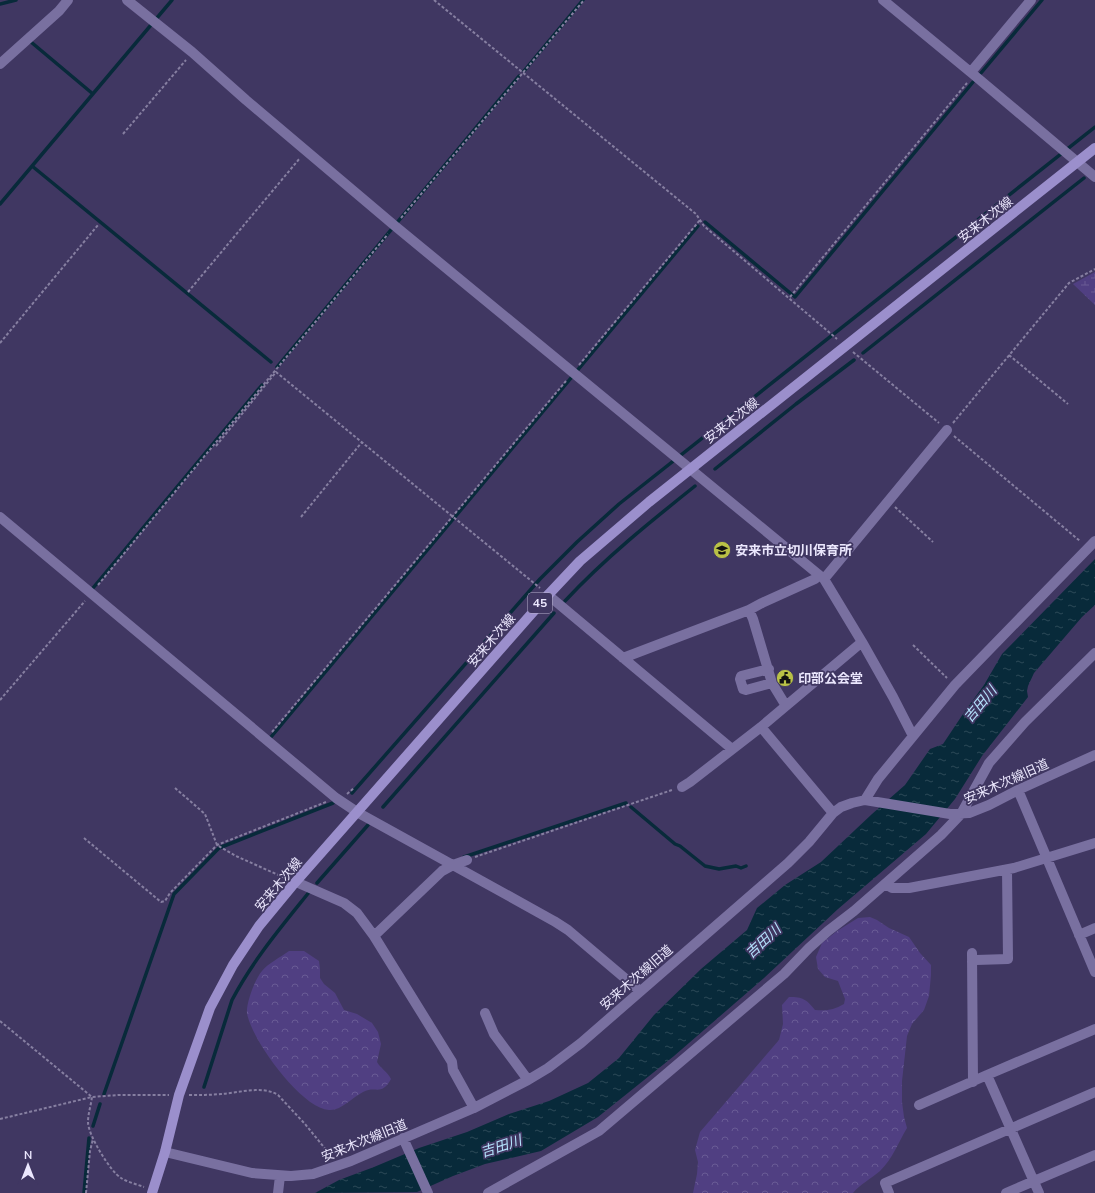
<svg xmlns="http://www.w3.org/2000/svg" width="1095" height="1193" viewBox="0 0 1095 1193" font-family="'Nunito Sans','Noto Sans JP',sans-serif">
	<defs>
		<pattern id="forest-crowns" width="20" height="18" patternUnits="userSpaceOnUse"><rect width="20" height="18" fill="#503f82"/><path d="M2 6a3 3 0 1 1 6 0M12 15a3 3 0 1 1 6 0" fill="none" stroke="#695b95"/></pattern>
		<pattern id="wetland-marsh" width="20" height="14" patternUnits="userSpaceOnUse"><rect width="20" height="14" fill="#503f82"/><path d="M1 5h8M5 5V1M11 12h8M15 12V8" fill="none" stroke="#695b95"/></pattern>
		<pattern id="water-ripples" width="26" height="14" patternUnits="userSpaceOnUse"><rect width="26" height="14" fill="#082a3a"/><path d="M2 4q2-2 4 0t4 0M15 11q2-2 4 0t4 0" fill="none" stroke="#2c4957"/></pattern>
	</defs>
	<rect width="100%" height="100%" fill="#403762"/>
	<path fill="url(#forest-crowns)" d="M870,917L877,920L889,928L909,937L920,953L931,965V975L929,996L924,1010L912,1024L907,1036L902,1081V1102L904,1117L907,1128C898,1143 893,1158 880,1171C871,1179 860,1184 853,1193H693L697,1174L698,1162L695,1150L700,1132L779,1040L783,1024L782,1005L789,997C803,997 806,999 815,1010C826,1011 834,1010 844,1004L845,999L838,981L825,977L818,969L816,957L822,943L837,931L858,918Z
		M289,951H304L319,961L320,969V978L324,984L335,993L344,1010L357,1014L372,1023L378,1032L381,1044L377,1062C381,1069 387,1071 391,1079C381,1097 376,1085 363,1092C353,1097 341,1111 329,1110C301,1108 251,1039 247,1013C246,1003 255,979 262,971C267,964 281,957 289,951Z"/>
	<path fill="url(#wetland-marsh)" d="M1095,272V305L1073,284Z"/>
	<path fill="url(#water-ripples)" d="M1095,559V605L1082,617L1034,673L1028,686L1027,691L1028,697L982,756L955,799L926,834L838,909L764,978L674,1056L598,1117L541,1151L485,1164L453,1176L417,1192L315,1193L339,1180L374,1167L419,1148L467,1132L509,1114L549,1101L588,1083L619,1058L654,1015L701,969L747,930L757,908L785,885L821,862L872,814L905,785L930,749L943,744L965,711L984,685L1002,654Z"/>
	<g fill="none" stroke-linecap="round" stroke-linejoin="round">
		<path stroke="#082a3a" stroke-width="3.5" d="M0,4L16,0
			M31,42L93,94
			M524,71L583,0
			M981,73L1042,0
			M32,166L271,362
			M0,204L172,0
			M705,222L795,297L973,82
			M863,353L1084,178
			M277,367L519,76
			M715,469L796,404L854,360
			M93,588L262,385
			M565,601C605,558 650,522 695,486
			M271,737L698,226
			M352,793L540,579L577,542L619,504L1095,127
			M383,807L554,613
			M631,807L675,844L680,846L705,866L719,869L736,866L741,868L746,866
			M464,857L626,803
			M317,883L368,825
			M204,1087L232,1000C253,960 282,926 310,891
			M104,1094L174,894L219,848L333,803
			M93,1126L100,1104
			M84,1193L89,1138"/>
		<path stroke="#867fa1" stroke-width="2" stroke-dasharray="3 2" stroke-linecap="butt" d="M434,0L696,214L704,226L837,339
			M123,134L186,60
			M401,218L584,0
			M188,292L300,158
			M790,297L967,83
			M0,343L98,225
			M853,352L939,423
			M1009,355L1068,404
			M579,365L700,220
			M953,423L1069,283L1095,269
			M954,436L1080,541
			M216,446L276,372L540,588
			M895,507L933,542
			M301,517L362,442
			M98,585L388,234
			M913,645L947,678
			M0,700L85,601
			M272,732L566,381
			M175,788L205,814L217,845L236,856L285,878
			M347,794L354,788
			M84,838L161,902L165,901L170,893L217,845L326,802
			M475,857L672,790
			M0,1021L92,1097L118,1095H169
			M189,1095C200,1095 210,1095 221,1094C239,1093 262,1085 278,1095L305,1124L332,1157
			M0,1119L92,1097C91,1105 88,1114 88,1122C88,1135 110,1171 121,1178C127,1182 136,1184 144,1187
			M86,1193L90,1151L93,1139"/>
		<path stroke="#7970a0" stroke-width="10" d="M127,0L192,52L246,100L395,226L824,579L862,642L893,697L913,736
			M883,0L974,75L1095,177
			M0,64L59,11L68,0
			M971,72L1031,0
			M0,517L336,798L357,812L554,921L568,930L640,991
			M824,579L947,430
			M548,595L732,749
			M749,610L753,619L772,683L786,706
			M623,658L749,610L762,603L815,579L819,575
			M769,669L741,676L740,679L743,689L746,690L772,683
			M761,727L833,813
			M682,787L690,782L761,727L862,642
			M1018,790L1095,972
			M865,800L878,779L955,685L1095,541
			M296,882L344,903L357,913L374,936L452,1062L453,1070L474,1108
			M885,884L892,888H909L1014,868L1095,843
			M1079,935L1095,928
			M374,936L442,871L453,865L467,860
			M972,953L973,1082
			M972,962L976,960L1008,959L1007,870
			M485,1013L494,1034L528,1080
			M919,1105L987,1075
			M403,1138L428,1193
			M165,1152L252,1173L291,1176L313,1174L351,1161L474,1108L528,1080L548,1068L581,1043L788,863L809,842L833,813L841,807L852,803L865,800L950,814L969,813L989,805L1018,790L1095,755
			M278,1193L280,1176
			M488,1193L599,1131L784,974L809,948L828,931L854,911L941,835L961,814L989,763L1025,722L1095,653
			M889,1193L885,1183L1095,1092
			M1006,1193L1095,1155
			M1039,1193L987,1075L1095,1029"/>
		<path stroke="#9b8fcc" stroke-width="10" d="M152,1193L165,1152L179,1095L210,1008L233,965L259,926L292,886L548,595L580,561L649,502L1095,148"/>
	</g>
	<defs>
		<symbol id="school-disc" viewBox="-11 -11 22 22"><circle r="9.5" fill="#b9c146" stroke="#403762"/><path d="M0-5L7-2L0 1L-7-2ZM-4 1L0 2.5L4 1V4Q0 6-4 4Z" fill="#111"/></symbol>
		<symbol id="civic-disc" viewBox="-11 -11 22 22"><circle r="9.5" fill="#b9c146" stroke="#403762"/><path d="M-.6-6.5H3V-4.5H.6V-3L4-1V1h2V6H-6V1h2V-1L-.6-3ZM-1.2 2.5V6h2.4V2.5Z" fill="#111"/></symbol>
	</defs>
	<g fill-rule="evenodd">
		<use href="#school-disc" x="712" y="540" width="20" height="20"/>
		<use href="#civic-disc" x="775" y="668" width="20" height="20"/>
	</g>
	<g text-anchor="middle" stroke-width="3.5" stroke-linejoin="round" paint-order="stroke">
		<rect fill="#403762" stroke="#b8b2ce" stroke-width="1" x="528" y="593" width="24" height="20" rx="3"/>
		<g font-size="12" font-weight="bold" fill="#ebe7fd">
			<text x="540" y="607">45</text>
		</g>
		<g font-size="13" fill="#ebe7fd" stroke="#403762">
			<text transform="translate(985 219) rotate(-38)" y="5">安来木次線</text>
			<text transform="translate(731 420) rotate(-38)" y="5">安来木次線</text>
			<text transform="translate(491 640) rotate(-49)" y="5">安来木次線</text>
			<text transform="translate(1006 781) rotate(-24)" y="5">安来木次線旧道</text>
			<text transform="translate(278 884) rotate(-50)" y="5">安来木次線</text>
			<text transform="translate(636 977) rotate(-41)" y="5">安来木次線旧道</text>
			<text transform="translate(364 1140) rotate(-22)" y="5">安来木次線旧道</text>
		</g>
		<g font-size="13" font-weight="bold" fill="#ebe7fd" stroke="#403762" text-anchor="start">
			<text x="735" y="555">安来市立切川保育所</text>
			<text x="798" y="683">印部公会堂</text>
		</g>
		<g font-size="14" font-style="italic" fill="#b4e3fd" stroke="#403762">
			<text transform="translate(980 704) rotate(-50)" y="5">吉田川</text>
			<text transform="translate(763 941) rotate(-43)" y="5">吉田川</text>
			<text transform="translate(501 1146) rotate(-18)" y="5">吉田川</text>
		</g>
	</g>
	<g transform="translate(28 1165)" stroke="#403762" stroke-width="3" paint-order="stroke">
	<path d="M0-3L7 15L0 10L-7 15Z" fill="#ebe7fd"/>
	<text y="-6" font-size="11" font-weight="bold" text-anchor="middle" fill="#ebe7fd">N</text>
	</g>
</svg>
